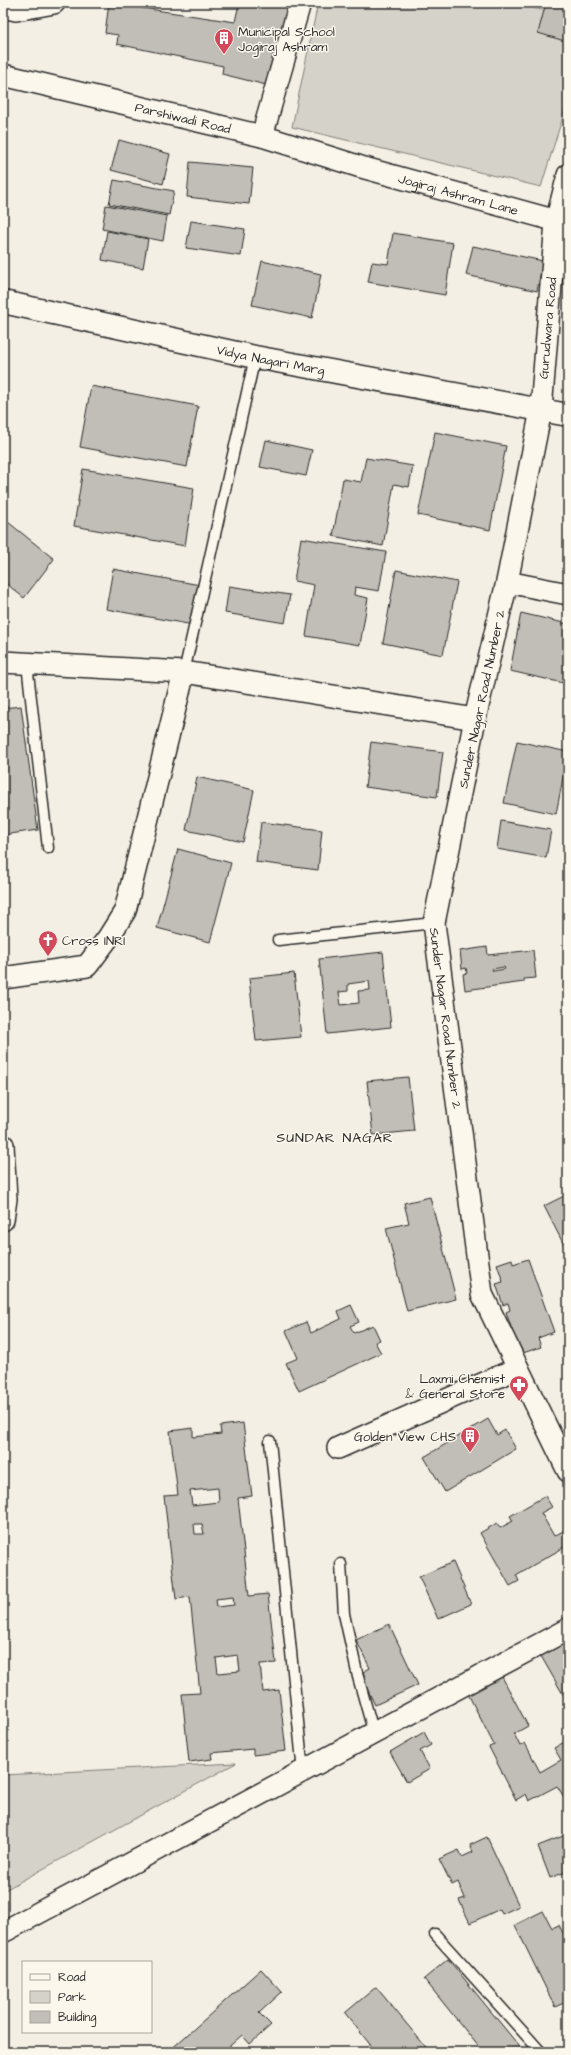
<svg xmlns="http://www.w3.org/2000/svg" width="571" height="2055" viewBox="0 0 571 2055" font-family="'Architects Daughter',sans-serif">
	<rect width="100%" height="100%" fill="#f3efe4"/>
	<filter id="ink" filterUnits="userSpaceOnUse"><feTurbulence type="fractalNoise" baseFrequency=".025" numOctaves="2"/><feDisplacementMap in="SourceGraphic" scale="8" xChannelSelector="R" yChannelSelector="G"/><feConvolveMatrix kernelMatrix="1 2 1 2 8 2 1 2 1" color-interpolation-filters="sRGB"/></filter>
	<g filter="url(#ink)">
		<path fill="#d5d2c9" stroke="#807e7a" d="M318,3H439L527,6L568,17V100L541,187L292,127Z
			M236,1763L3,1891V1775Z"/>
		<path fill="#c0beb6" stroke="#2b2b2b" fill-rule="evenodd" d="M109,3L235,22L239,4L232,3H291L270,86L222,74L223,66L117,44L118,35L105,33Z
			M546,3H568V42L538,33Z
			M119,140L170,154L163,184L111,170Z
			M190,162L253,168L249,204L187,197Z
			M114,180L174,191L169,215L109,204Z
			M106,205L167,216L163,241L102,229Z
			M191,221L245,229L241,256L186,248Z
			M107,231L148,239L143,268L102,260Z
			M393,233L453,243L445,295L368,282L372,262L388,264Z
			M473,246L543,261L537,291L466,275Z
			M262,261L321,274L312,318L252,305Z
			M91,386L198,406L187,467L80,447Z
			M435,432L506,446L490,530L418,515Z
			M266,440L312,450L306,476L260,467Z
			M366,458L413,466L409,487L394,484L383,546L333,536L343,479L361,482Z
			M83,469L194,488L185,546L74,526Z
			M3,518L54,559L24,598L3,581Z
			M301,538L386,552L379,591L355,587L354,595L368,598L360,645L306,636L314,585L294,581Z
			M113,569L200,585L193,625L106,609Z
			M396,570L457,582L443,655L383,643Z
			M229,586L290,595L285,623L225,613Z
			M521,613L568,624V684L510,671Z
			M21,706L38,830L3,835V708Z
			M517,741L568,752L556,814L504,803Z
			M371,742L443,752L437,797L365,787Z
			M197,777L254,790L243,842L186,830Z
			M501,821L551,830L546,858L497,849Z
			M261,822L322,830L318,870L256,862Z
			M178,849L231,863L210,942L157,928Z
			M487,947L488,955L533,950L536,978L524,979V982L465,990L463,974L467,973L466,968L462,969L460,951ZM504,967L505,969L493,971L492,969Z
			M383,952L391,1027L327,1034L319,959ZM369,981L370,990L358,991L359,1003L341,1005L339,992L348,991V984Z
			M294,973L301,1037L256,1041L249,978Z
			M408,1077L414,1131L373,1135L367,1081Z
			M568,1194V1253L544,1206Z
			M430,1197L456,1299L407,1311L386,1228L409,1223L404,1203Z
			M512,1259L513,1264L528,1259L554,1332L538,1338L541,1347L520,1354L506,1312L510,1310L508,1303L503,1305L496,1284L503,1282L497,1264Z
			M351,1305L359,1322L350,1326L354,1333L373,1325L380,1340L375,1342L381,1353L299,1391L286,1363L298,1358L286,1331L306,1322L311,1333L341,1319L338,1311Z
			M488,1419L497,1435L505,1430L516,1449L445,1492L424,1457Z
			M243,1423L252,1496L238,1498L249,1596L268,1594L276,1663L260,1664L263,1692L279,1690L286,1751L253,1755V1749L211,1753L212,1759L189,1762L182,1694L200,1693L190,1597L176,1599L164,1496L178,1495L170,1431L193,1428V1437L221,1434L220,1426ZM218,1488L219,1502L192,1505L190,1491ZM194,1524H202L204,1534H195ZM233,1597L234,1605L217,1607L216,1599ZM238,1655L240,1671L218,1673L216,1658Z
			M545,1496L552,1507L541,1513L554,1536L565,1530L568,1536V1545L516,1575L519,1581L510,1586L480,1533L497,1523L500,1528L513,1521L510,1516Z
			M453,1562L471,1604L438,1619L419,1577Z
			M389,1624L418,1685L375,1705L363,1680L366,1679L363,1672L370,1668L356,1640Z
			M568,1641V1703L541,1656Z
			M499,1671L528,1726L514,1734L520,1746L525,1743L540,1772L561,1760L554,1748L566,1741L568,1744V1795L564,1797L557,1786L529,1801L526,1794L516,1800L489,1747L494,1745L465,1688Z
			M424,1732L431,1745L420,1751L430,1769L407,1782L390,1752Z
			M568,1834V1871L550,1878L538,1846Z
			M487,1837L519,1906L502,1914L500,1909L470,1923L459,1900L465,1898L458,1882L452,1885L439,1859L459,1850L462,1857L473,1852L470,1845Z
			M543,1911L552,1928L559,1925L568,1943V2001L555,2007L515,1925Z
			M448,1959L524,2052H483L424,1979Z
			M261,1969L282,1992L259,2013L271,2025L250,2044L242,2035L223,2052H168Z
			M376,1987L430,2052H376L345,2013Z"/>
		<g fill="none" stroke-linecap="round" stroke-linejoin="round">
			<defs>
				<path id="lane" d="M27,664L48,848
					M184,672L255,357
					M278,940L434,923
					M270,1441L303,1772
					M341,1564L344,1614L358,1677L374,1734
					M435,1934L541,2052"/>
				<g id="street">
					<path d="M3,7L16,10L54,3"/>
					<path id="s1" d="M3,75L262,136L361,167L568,224"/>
					<path d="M262,136L300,3"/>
					<path id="s2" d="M568,175L556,222L541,410L507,582L475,719L434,923L482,1294L568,1471"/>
					<path d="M507,582L568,594"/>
					<path d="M3,662L184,672L475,719"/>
					<path d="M3,978L87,966L108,938L125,911L184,672"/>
					<path d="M3,1145L6,1199L3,1220"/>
					<path d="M338,1448L518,1368"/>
					<path d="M3,1932L568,1629"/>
				</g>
				<g id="secondary">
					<path id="s3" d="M3,302L255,357L568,415"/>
				</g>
			</defs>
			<use href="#lane" stroke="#2b2b2b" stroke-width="13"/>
			<use href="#street" stroke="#2b2b2b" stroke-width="24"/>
			<use href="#secondary" stroke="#2b2b2b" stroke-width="25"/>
			<use href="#lane" stroke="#fbf7ec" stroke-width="10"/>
			<use href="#street" stroke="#fbf7ec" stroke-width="21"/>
			<use href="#secondary" stroke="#fbf7ec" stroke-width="22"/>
		</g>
	</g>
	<defs>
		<symbol id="building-pin" viewBox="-11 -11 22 30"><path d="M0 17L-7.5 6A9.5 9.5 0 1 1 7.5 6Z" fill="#d1495b" stroke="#fbf7ec"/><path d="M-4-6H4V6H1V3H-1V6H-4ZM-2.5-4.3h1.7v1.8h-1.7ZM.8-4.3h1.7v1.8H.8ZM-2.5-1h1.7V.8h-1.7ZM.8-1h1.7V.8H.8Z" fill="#fff"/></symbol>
		<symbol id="church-pin" viewBox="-11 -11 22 30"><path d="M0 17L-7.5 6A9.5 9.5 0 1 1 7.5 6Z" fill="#d1495b" stroke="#fbf7ec"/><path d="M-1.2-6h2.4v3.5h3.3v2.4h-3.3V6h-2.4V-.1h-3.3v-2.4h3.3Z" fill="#fff"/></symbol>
		<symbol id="pharmacy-pin" viewBox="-11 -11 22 30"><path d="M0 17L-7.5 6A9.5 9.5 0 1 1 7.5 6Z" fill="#d1495b" stroke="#fbf7ec"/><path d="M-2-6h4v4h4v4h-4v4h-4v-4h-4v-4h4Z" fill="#fff"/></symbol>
	</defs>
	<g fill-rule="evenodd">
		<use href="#building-pin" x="213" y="27" width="22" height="30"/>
		<use href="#church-pin" x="37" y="929" width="22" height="30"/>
		<use href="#pharmacy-pin" x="508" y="1374" width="22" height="30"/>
		<use href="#building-pin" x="459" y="1425" width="22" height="30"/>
	</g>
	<g text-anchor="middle" stroke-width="3" stroke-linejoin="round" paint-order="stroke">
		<g font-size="13" fill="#2b2b2b" stroke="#fbf7ec" text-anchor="start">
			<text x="238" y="36">Municipal School<tspan x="238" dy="15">Jogiraj Ashram</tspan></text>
			<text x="62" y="945">Cross INRI</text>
			<text x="505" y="1383" text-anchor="end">Laxmi Chemist<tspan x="505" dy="15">&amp; General Store</tspan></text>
			<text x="456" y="1441" text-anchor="end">Golden View CHS</text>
		</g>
		<g font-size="13" fill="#2b2b2b" stroke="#fbf7ec">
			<text dy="5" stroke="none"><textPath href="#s1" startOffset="185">Parshiwadi Road</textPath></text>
			<text dy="5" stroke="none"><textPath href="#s1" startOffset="471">Jogiraj Ashram Lane</textPath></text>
			<text transform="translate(547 328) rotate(-85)" y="5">Gurudwara Road</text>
			<text dy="5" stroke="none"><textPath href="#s3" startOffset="274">Vidya Nagari Marg</textPath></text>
			<text transform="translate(481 699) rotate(-78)" y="5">Sunder Nagar Road Number 2</text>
			<text dy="5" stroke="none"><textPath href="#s2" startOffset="857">Sunder Nagar Road Number 2</textPath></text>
		</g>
		<g font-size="14" letter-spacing="1" fill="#2b2b2b" stroke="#fbf7ec">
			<text x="335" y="1142">SUNDAR NAGAR</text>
		</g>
	</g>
	<rect width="571" height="2055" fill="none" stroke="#fbf7ec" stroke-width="16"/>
	<rect x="8" y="8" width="555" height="2039" fill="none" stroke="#2b2b2b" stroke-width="1.5" filter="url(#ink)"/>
	<rect x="22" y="1961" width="130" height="72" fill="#fbf7ec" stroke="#a8a59f"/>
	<rect x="30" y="1974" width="20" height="6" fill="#fbf7ec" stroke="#a8a59f"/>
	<text x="58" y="1981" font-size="12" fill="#2b2b2b">Road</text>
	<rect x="30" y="1991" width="20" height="12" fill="#d5d2c9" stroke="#a8a59f"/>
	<text x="58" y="2001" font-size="12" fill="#2b2b2b">Park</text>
	<rect x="30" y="2011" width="20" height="12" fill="#c0beb6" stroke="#a8a59f"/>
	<text x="58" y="2021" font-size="12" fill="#2b2b2b">Building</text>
</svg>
